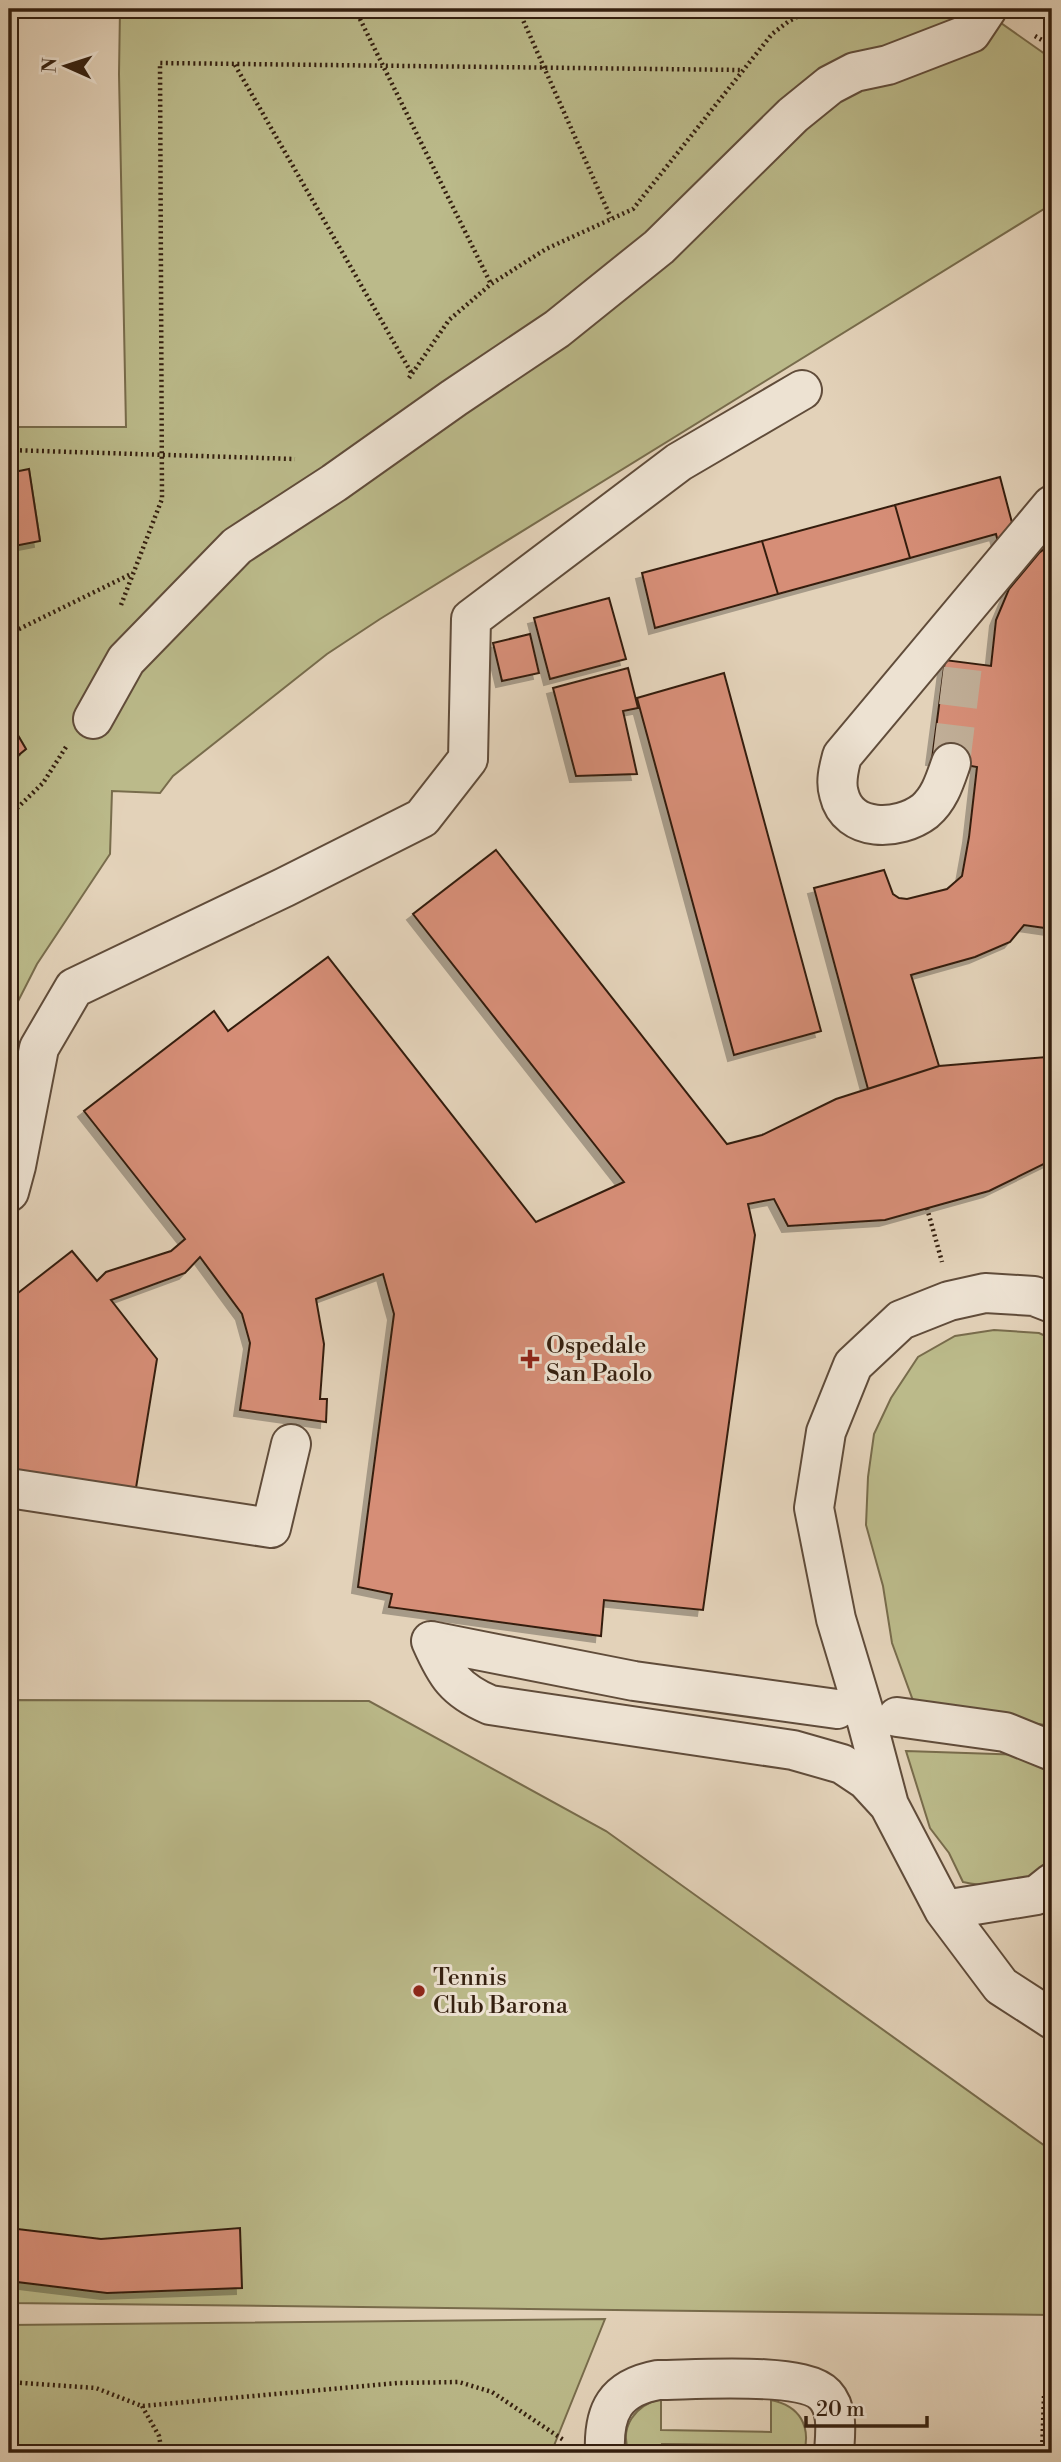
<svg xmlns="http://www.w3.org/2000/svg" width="1061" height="2462" viewBox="0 0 1061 2462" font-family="'Libre Bodoni',serif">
	<defs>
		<filter id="shadow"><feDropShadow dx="-6" dy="6" stdDeviation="0" flood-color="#0004"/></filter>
	</defs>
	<rect width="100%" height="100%" fill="#e3d2b9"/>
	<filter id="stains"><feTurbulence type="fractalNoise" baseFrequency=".00286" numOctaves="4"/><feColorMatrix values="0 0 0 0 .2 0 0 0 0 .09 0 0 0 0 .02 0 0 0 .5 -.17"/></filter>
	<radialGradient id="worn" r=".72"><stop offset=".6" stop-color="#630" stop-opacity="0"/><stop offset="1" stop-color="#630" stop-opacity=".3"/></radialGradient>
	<path fill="#bbba8a" stroke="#786c4c" stroke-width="2" d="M120,9H981L1052,59V204L380,619L327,654L173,776L160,793L112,791L110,854L37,964L9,1019V763L26,749L9,720V547L40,540L29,470L9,473V427H126L119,74Z
		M994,1330L1039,1333L1052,1339V1726L915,1706L892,1643L883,1586L866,1525L868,1477L874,1434L891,1398L918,1357L955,1336Z
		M9,1700L369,1701L606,1831L1052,2151V2315L9,2303Z
		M906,1751L1024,1755L1052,1769V1866C1024,1885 996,1889 963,1882L949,1853L930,1828Z
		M605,2319L551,2453H9V2325Z
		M661,2399V2430L771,2432V2400C800,2406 811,2426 804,2453H771V2445L662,2444L661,2453H629C619,2427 635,2405 661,2399Z"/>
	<path fill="#d68e77" stroke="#341f0f" stroke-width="2" filter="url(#shadow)" d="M29,469L40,541L9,547V473Z
		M1000,477L1015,534L1000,550L996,534L910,558L895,505Z
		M895,505L910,558L778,594L762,541Z
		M762,541L778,594L655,628L642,573Z
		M1052,543V833L1049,858L1052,859V929L1024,925L1010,942L975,957L911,975L939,1066L868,1089L814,888L884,870L893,894L899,898L907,899L947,889L962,876L969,837L977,767L932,759L945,660L991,666L996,620L1009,589L1039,553Z
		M609,598L626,659L550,679L534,618Z
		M530,634L539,673L502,681L493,643Z
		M628,668L638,708L623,711L637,774L576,776L553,688Z
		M724,673L821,1031L734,1055L637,698Z
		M9,720L26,749L9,763Z
		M496,850L727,1144L762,1135L836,1099L939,1066L1047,1057L1052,1066V1160L989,1191L885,1220L788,1226L774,1199L748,1204L755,1235L703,1610L604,1600L601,1636L389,1607L392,1594L358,1587L394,1314L383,1274L316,1299L324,1344L320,1399H327L326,1422L240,1410L250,1343L242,1314L200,1257L185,1273L111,1300L157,1359L135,1494L9,1474V1300L72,1251L97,1281L106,1272L171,1251L185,1239L84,1111L214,1011L228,1031L328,957L536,1222L624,1182L413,914Z
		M9,2228L101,2239L240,2228L242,2288L107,2293L9,2281Z"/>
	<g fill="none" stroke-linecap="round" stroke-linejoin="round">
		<path stroke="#c0ae97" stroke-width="38" stroke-dasharray="38 19" stroke-linecap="butt" d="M951,763L964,657"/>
		<defs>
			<path id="minor" d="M93,719L126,660L237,546L334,483L454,398L557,329L659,247L793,115L830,85L855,72L888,65L971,33L987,9
				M951,763C945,780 940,798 925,811C899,831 848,833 839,794C835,781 839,768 842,756L1052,505
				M9,1192L16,1166L39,1048L74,988L285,887L422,818L468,759L471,619L679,462L802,390
				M1052,1303L1034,1296L985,1293L949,1301L901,1320L853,1365L826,1432L814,1508L836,1619L867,1722L889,1805L944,1910L1001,1986L1052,2019
				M9,1488L271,1528L291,1444
				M431,1641C446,1675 455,1690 490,1705L793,1750L842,1764L866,1780L889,1805
				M431,1641L634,1681L837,1709
				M897,1717L1005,1732L1052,1751
				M944,1910L1037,1895L1052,1883
				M605,2453C603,2411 615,2388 658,2380C692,2380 803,2371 825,2395C839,2410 835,2435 834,2453"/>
		</defs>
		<use href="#minor" stroke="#604c3a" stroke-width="42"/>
		<path stroke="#341f0f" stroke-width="4.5" stroke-dasharray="2 3.5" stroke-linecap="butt" d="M355,9L491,284
			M519,11L611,218
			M1035,36L1052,46
			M235,65L412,374
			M409,378L449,320L491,284L546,249L633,209L772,34L789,21L813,9
			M9,450L295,459
			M121,605L162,499L160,63L742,70
			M9,634L133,573
			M9,816L43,783L66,747
			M927,1208L942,1262
			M9,2382L96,2388L142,2406L398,2383L459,2382L492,2392L565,2441
			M142,2406L159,2436L162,2453
			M1042,2453L1044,2396"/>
		<use href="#minor" stroke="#ede2d2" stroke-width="38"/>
	</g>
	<g fill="#8f2418" stroke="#ede2d2" stroke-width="2.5">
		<path d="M526.5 1348.5h7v7h7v7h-7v7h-7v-7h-7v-7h7z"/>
		<circle cx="419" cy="1991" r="7"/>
	</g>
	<g text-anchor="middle" stroke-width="6" stroke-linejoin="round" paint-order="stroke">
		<g font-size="24" fill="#341f0f" stroke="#ede2d2" text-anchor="start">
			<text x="546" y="1353">Ospedale<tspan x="546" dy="28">San Paolo</tspan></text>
			<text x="433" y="1985">Tennis<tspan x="433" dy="28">Club Barona</tspan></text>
		</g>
	</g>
	<rect width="1061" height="2462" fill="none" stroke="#e3d2b9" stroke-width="35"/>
	<rect x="10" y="10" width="1040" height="2441" fill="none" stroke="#341f0f" stroke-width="3.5"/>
	<rect x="18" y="18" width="1026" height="2427" fill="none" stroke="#341f0f" stroke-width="2"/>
	<g transform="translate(66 66) rotate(273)" stroke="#ede2d2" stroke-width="5" paint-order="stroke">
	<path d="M0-5L12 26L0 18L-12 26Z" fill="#341f0f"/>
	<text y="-10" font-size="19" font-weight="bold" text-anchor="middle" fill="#341f0f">N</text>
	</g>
	<path d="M806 2416v10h121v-10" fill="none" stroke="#341f0f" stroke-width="3.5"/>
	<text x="816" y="2416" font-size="21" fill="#341f0f" stroke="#ede2d2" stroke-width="5" paint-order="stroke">20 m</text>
	<rect width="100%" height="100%" filter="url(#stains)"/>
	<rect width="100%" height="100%" fill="url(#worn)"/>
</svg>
